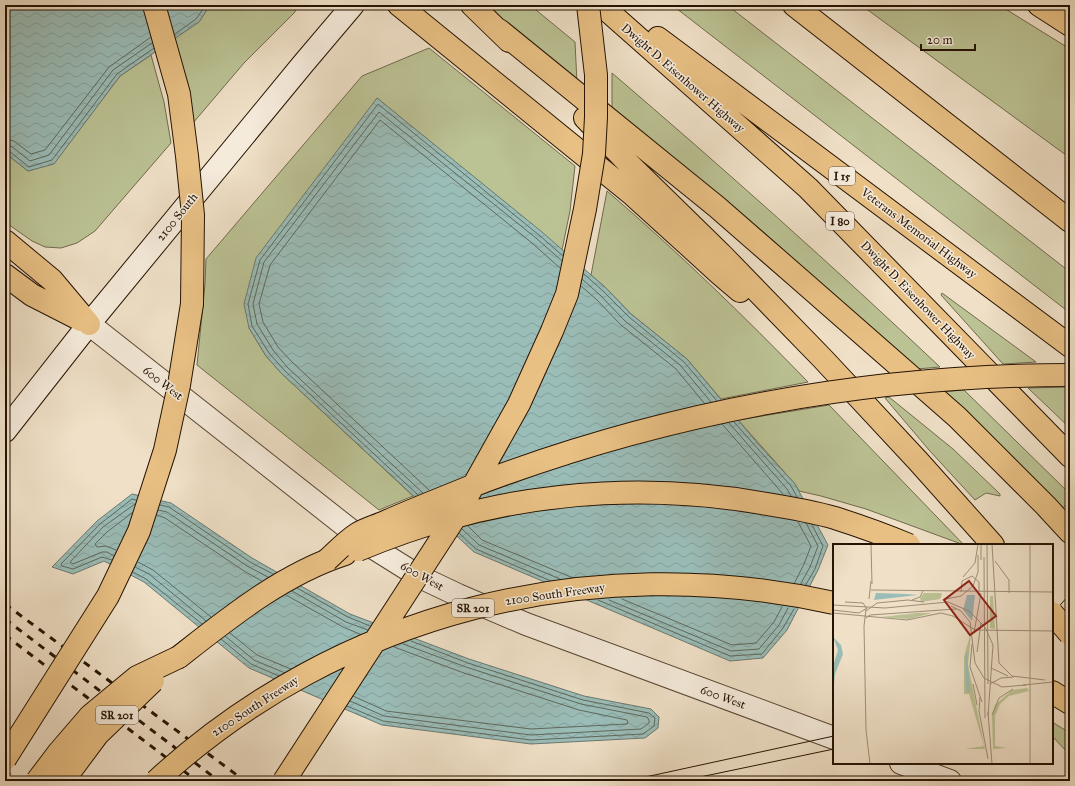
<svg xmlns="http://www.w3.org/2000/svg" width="1075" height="786" viewBox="0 0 1075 786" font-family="'IM FELL Great Primer',serif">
	<defs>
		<pattern id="water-waves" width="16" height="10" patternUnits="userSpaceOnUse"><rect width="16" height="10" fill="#9abdb8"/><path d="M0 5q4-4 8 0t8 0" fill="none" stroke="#85a19d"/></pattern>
	</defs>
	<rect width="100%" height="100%" fill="#efe0c7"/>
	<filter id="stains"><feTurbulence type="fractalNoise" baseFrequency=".005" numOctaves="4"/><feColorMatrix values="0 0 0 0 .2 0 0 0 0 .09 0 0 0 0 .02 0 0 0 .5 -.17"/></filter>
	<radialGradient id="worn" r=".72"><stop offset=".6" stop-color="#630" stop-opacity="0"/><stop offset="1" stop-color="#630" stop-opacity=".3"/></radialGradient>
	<path fill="#bbc294" stroke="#706a4b" d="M210,5H299L294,13L244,63L193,123L173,39L199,22Z
		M482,5H530L575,42L577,83Z
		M672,5H727L1070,272V313Z
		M861,5H999L1070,49V158Z
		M429,48L575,166L570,211L562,250L377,98L249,328L266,356L281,373L413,496L379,510L197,365L205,284L206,259L362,76Z
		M151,55L164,102L171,143L95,231L77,243L61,248L45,247L32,241L5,222V153L28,171L54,163L120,76Z
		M612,73C723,168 833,266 940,367L905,370L612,111Z
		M607,191C677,251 743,315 808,382L721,399L687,359L631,314L606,288L591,275Z
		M942,293L1036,362L1003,364L941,295Z
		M1067,387L1070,389V428L1028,388Z
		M964,390L1070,494V500L1058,514L929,393Z
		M889,397L953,449L1000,494V496L986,493L975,500L929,450L885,398Z
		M829,405L964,545L866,509L821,496L799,491L795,484L738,420Z
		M1052,722L1070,733V755L1052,736Z"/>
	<path fill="url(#water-waves)" stroke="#6b796f" d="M5,5H210L199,22L120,76L54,164L28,171L5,153Z
		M377,98L542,232L606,288L631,314L687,359L759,445L795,484L828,545L818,570L787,630L763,658L730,661L474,552L281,373L266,356L249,328L244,304L256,258Z
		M132,494L171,503L252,558L350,614L469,659L584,696L651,709L659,717L658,728L645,738L531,744L382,725L249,668L144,582L104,561L73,574L52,567L97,521Z"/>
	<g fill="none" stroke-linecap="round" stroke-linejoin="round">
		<path stroke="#60685d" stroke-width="1" d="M175,34L196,19L206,5
			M5,139L14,141L31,154L45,150L109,67L151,37
			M5,145L11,146L30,161L49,155L113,70L152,43
			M5,150L9,151L29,167L52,160L117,74L154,48
			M584,274L603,291L629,317L684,362L717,401
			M582,279L600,295L625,321L680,365L711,402
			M581,286L596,299L621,325L676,369L705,404
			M734,422L791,486L797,497
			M729,423L787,489L791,496
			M722,424L783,494
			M429,490L292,362L278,347L263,322L259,304L270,265L380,120L532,243L560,268
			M423,493L287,367L273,350L257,324L253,304L264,262L379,112L536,238L562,261
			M418,495L284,370L269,353L252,326L248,304L260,260L378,104L539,235L563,256
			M160,505L169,507L250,562L273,574
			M158,510L167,512L247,566L268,577
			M157,515L165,518L244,571L262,581
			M468,526L482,540L573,578
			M462,529L479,545L560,579
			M459,533L476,549L551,581
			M116,550L106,546L97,547L95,544L107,532L132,513
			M114,556L107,552H102L73,564L70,562L103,527L135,504
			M112,560L102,557L73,569L62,566L61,564L100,524L132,499L136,500
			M138,562L153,570L211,617
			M135,567L149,574L206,621
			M133,572L146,579L202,624
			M794,584L804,564L811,546L798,522
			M800,585L810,567L818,546L806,523
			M805,586L815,569L823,546L812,525
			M297,588L348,617L370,626
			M292,591L346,622L368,630
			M286,595L343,627L362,635
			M622,599L732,645L756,643L774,622L782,607
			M598,600L730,656L762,654L783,628L794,609
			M609,600L731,651L759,649L779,625L788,608
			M230,633L257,655L291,669
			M225,636L254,660L285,673
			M221,639L251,664L279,676
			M353,696L386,711L531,729L627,724L628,722L627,720L579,710L464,673L394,647
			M350,701L384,716L531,735L641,729L649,723V720L647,717L581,704L466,667L403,644
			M347,706L383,721L531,740L643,734L654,726L655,718L649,713L583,700L468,663L411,641"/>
		<defs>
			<path id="tertiary" d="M89,324L372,547L420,577L458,595L526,624L834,738
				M901,763L950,781"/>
			<path id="secondary" d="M5,431L89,324L303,64L353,5"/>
			<path id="motorway" d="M399,5L633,195L720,274L740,291
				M472,5L509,41
				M601,5L808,188L1070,456
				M794,5L1070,221
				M1039,5L1070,25
				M499,30L717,207L803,282L957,417L1046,506L1070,532
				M658,38L1070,346
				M585,118L629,164L721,254L823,359L918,461L993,545
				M5,241L52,280L89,324
				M5,275L32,295L81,320
				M179,657C230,617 283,574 345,554
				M1052,692L1070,703"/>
		</defs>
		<use href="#tertiary" stroke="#584633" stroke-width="24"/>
		<use href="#secondary" stroke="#251202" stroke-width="24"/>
		<use href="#motorway" stroke="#251202" stroke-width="24"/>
		<use href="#tertiary" stroke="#f5ebdb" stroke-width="22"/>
		<use href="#secondary" stroke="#f5ebdb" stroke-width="22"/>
		<use href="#motorway" stroke="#e8c084" stroke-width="22"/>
		<path stroke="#251202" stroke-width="1" d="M1052,614L1070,594
			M1052,632L1070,614
			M627,781L834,736
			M681,781L834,749"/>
		<path stroke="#251202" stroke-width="3" stroke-dasharray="7 7" stroke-linecap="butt" d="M5,604L245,781
			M5,619L219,781
			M5,635L197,781
			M5,770L16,781"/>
		<defs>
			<path id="motorway-bridge" d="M358,550C387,538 417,527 447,519C548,490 658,485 761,503C786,507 811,511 835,518C860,526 885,535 909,545
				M327,560C336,552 346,541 357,534C365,529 376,526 385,522C414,509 443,498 472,486C662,413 866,375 1070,375
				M1052,613L1070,634
				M5,759L108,596L139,531L165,450L179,385L192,304L193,215L187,156L179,94L154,5
				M37,781L59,752L90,716L137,677L179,657
				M63,781L98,734L153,681
				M156,781C340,612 591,549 834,603
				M284,781L458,513L519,404L552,331L567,294L585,209L594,154L596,117V75L588,5"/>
		</defs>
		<use href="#motorway-bridge" stroke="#251202" stroke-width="24" stroke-linecap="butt"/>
		<use href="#motorway-bridge" stroke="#e8c084" stroke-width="22"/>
	</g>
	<g text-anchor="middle" stroke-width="3" stroke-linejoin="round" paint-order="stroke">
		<g fill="#f5ebdb" stroke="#635343" stroke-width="1">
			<rect x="829" y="167" width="26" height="18" rx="3"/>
			<rect x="826" y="212" width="28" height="18" rx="3"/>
			<rect x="452" y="599" width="42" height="18" rx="3"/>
			<rect x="96" y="706" width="42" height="18" rx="3"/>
		</g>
		<g font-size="11" font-weight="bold" fill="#251202">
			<text x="842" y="180">I 15</text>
			<text x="840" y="225">I 80</text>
			<text x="473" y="612">SR 201</text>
			<text x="117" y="719">SR 201</text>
		</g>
		<g font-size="12" fill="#251202" stroke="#f5ebdb">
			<text transform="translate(683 78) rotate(41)" y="4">Dwight D. Eisenhower Highway</text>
			<text transform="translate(177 217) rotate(-51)" y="4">2100 South</text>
			<text transform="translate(919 233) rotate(37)" y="4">Veterans Memorial Highway</text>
			<text transform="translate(918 300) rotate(46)" y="4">Dwight D. Eisenhower Highway</text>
			<text transform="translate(163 383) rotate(38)" y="4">600 West</text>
			<text transform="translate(422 576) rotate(29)" y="4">600 West</text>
			<text transform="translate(555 594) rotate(-8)" y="4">2100 South Freeway</text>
			<text transform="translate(723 697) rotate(20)" y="4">600 West</text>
			<text transform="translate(255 706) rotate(-33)" y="4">2100 South Freeway</text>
		</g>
	</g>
	<g transform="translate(833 544)">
		<rect width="220" height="220" fill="#efe0c7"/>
		<path d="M91,49H108L109,50L107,55L88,58L87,54ZM157,52H160L162,85L157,84ZM84,69H99L76,75L48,73ZM138,88L135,121L152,205H132L151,202L136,150H131V113ZM194,144L196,147L176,152L167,160L162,172V202L174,204L160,205L159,171L162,161L179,146Z" fill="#bbc294"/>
		<path d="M43,49L73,50L85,51L41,56ZM134,51H142L139,77L130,66ZM0,93L8,101L10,110L2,130L0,151V122L5,106ZM134,107L137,148H134L132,114Z" fill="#9abdb8"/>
		<path fill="none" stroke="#9e8e78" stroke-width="1" d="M38,0L39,40M148,0V16M154,0L155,140M159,0L166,119L179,132L212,136M151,13L152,174M162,17L176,36V49M130,33L142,19L145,0M38,46L220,48M128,48L129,37L139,32L146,38V52M36,55L38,37M113,55L128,52L140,42L145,28V11M79,56L87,53L90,47M12,58L30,59L34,65M0,61L52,64L115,58L136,67L152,83L160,101L155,172M118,62L128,67L137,78L142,119L151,134L169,143L193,141M33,65L31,82L33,186L37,220M0,66L26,69L34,64M33,67L44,59L75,56L91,58M0,69L74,76L108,69L120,72L142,86L220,87M33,74L37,71L123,65M141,89L148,49M139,100L137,123L149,158M144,108L148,79M158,124L175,132M140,140L144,161M157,140L168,134L181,133M190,141L220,138M147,153L146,167L155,215M155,168L159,220M159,171L166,154L180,145M197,220V0"/>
		<path fill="#8f2418" fill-opacity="0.15" stroke="#8f2418" stroke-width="2" d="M136,37L163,72L137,91L111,56Z"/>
		<rect width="220" height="220" fill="none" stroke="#251202" stroke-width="2"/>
	</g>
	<rect width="1075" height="786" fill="none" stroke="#efe0c7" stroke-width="20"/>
	<rect x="6" y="6" width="1063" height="774" fill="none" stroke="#251202" stroke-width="2"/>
	<rect x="10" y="10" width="1055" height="766" fill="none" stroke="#251202"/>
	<path d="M921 44v6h54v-6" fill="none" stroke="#251202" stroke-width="2"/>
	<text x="927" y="44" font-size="12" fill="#251202" stroke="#f5ebdb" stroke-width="3" paint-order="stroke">20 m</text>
	<rect width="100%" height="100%" filter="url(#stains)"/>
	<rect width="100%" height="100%" fill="url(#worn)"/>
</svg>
